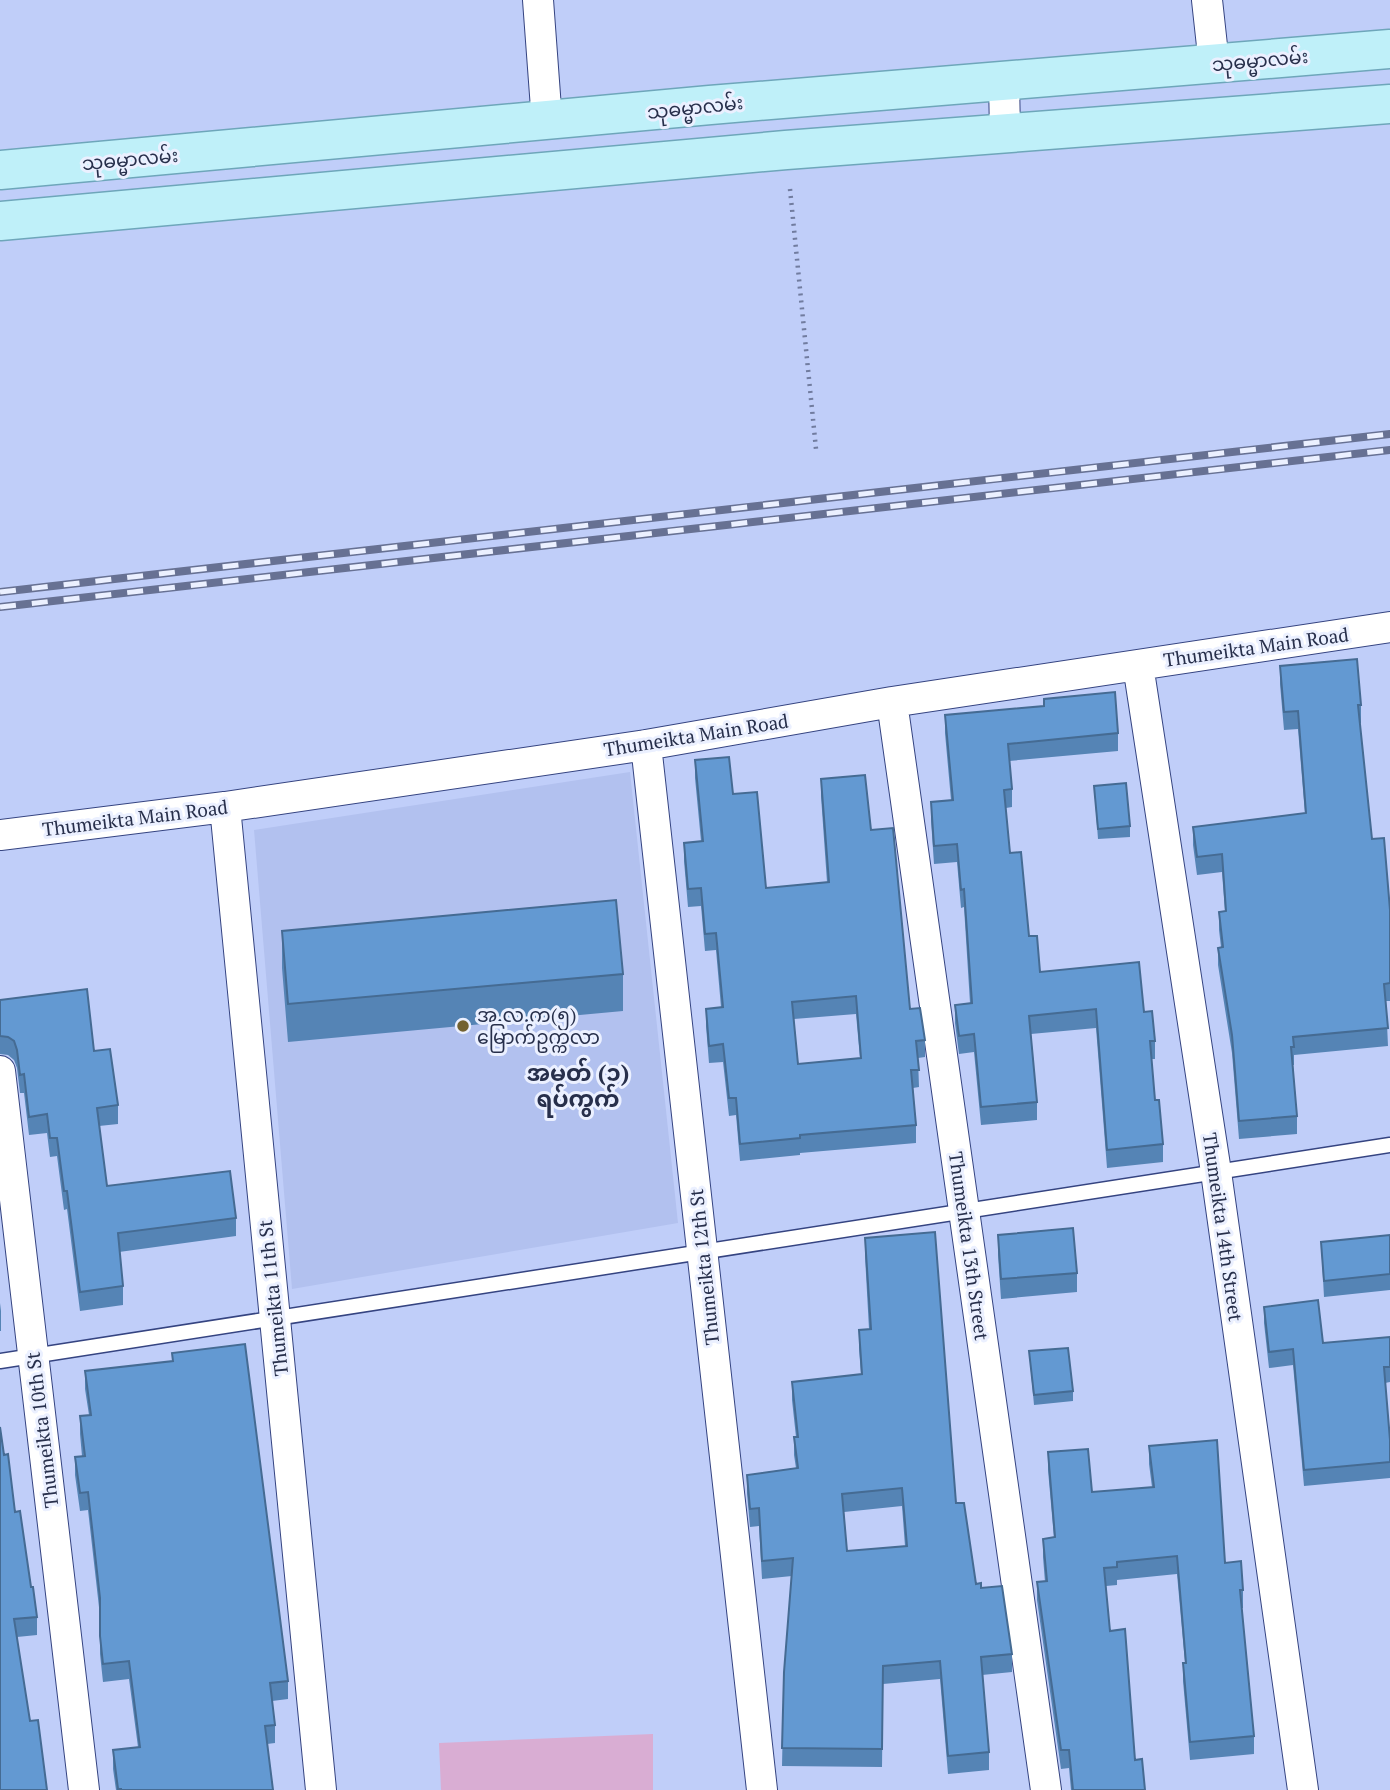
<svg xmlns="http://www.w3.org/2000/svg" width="1390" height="1790" viewBox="0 0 1390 1790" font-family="'PT Serif','Noto Sans Myanmar',serif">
	<rect width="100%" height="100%" fill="#c0cef9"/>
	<path fill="#b2c1ef" d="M630,772L678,1223L292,1289L254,830Z"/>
	<path fill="#d9add3" d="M653,1734V1790H441L439,1743Z"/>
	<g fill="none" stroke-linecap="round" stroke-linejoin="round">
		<defs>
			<path id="lane" d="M0,1361L1390,1145"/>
			<path id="street" d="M538,0L547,122
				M1207,0L1214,64
				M1004,81L1005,133
				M1138,665L1216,1172L1303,1790
				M892,702L1046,1790
				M646,745L762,1790
				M225,807L321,1790
				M0,835L225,807L646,745L892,702L1390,627
				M0,1071L84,1790"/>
			<path id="primary" d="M0,170L710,105L1390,49
				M0,221L786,150L1390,104"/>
		</defs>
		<use href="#lane" stroke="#354481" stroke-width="17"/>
		<use href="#street" stroke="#354481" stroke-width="32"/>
		<use href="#primary" stroke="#6ea6ba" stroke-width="41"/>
		<path stroke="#717c9f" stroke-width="4.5" stroke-dasharray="2 5" stroke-linecap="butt" d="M790,189L816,449"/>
		<use href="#lane" stroke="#fff" stroke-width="14"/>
		<use href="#street" stroke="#fff" stroke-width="30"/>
		<use href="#primary" stroke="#bff0f9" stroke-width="38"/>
		<defs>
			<path id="rail" d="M0,592L1390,434
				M0,607L1390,450"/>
		</defs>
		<use href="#rail" stroke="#677193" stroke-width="8"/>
		<use href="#rail" stroke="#ebf0ff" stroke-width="5" stroke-dasharray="16" stroke-linecap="butt"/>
	</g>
	<path fill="#5584b5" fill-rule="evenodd" d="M1280,666L1361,705V723H1360L1372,839L1390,910V1001H1386L1388,1046L1294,1055V1065H1293L1297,1116V1134L1239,1139L1232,1053L1218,965V948L1221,947L1219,930V912H1225L1222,872L1197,875L1193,845V827L1305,814L1298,729L1284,730L1280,684Z
		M1044,699L1118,733V751L1009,761L1012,789V807L1006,808L1010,853L1029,936L1040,972L1144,1012L1155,1041V1059H1151L1155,1100L1163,1144V1162L1107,1168L1096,1028L1031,1034L1037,1102V1120L981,1125L974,1052L959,1054L955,1023V1005L970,1003L964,907L961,908L957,862L934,864L931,820V802L951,800L945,733V715L1044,706Z
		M695,760L733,794L766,888L827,882L821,796V779L871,830L910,1009L925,1040V1057L918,1058L919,1087L913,1088L916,1125V1143L800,1153V1155L740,1161L736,1115L729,1116L723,1062L709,1063L706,1026V1009L721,1007L716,950L705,951L701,906L688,907L684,861V843L701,841L695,778ZM856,1014L860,1058L798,1064L794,1019Z
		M1094,786L1130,826V837L1098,839Z
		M282,931L623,974V1011L288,1042L282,968Z
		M0,1000L94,1051L118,1105V1124L99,1126L107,1186L236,1218V1236L119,1252L123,1286V1305L80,1311L67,1209L64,1210L57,1156L50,1157L47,1133L29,1135L24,1093H20L17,1068L14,1060L8,1055L0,1054Z
		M998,1235L1077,1273V1292L1001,1299L998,1255Z
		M1390,1235V1290L1324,1297L1321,1242Z
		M865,1238L956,1503L976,1584L981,1588L1012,1654V1672L982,1675L989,1752V1770L948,1774L940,1679L883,1684L882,1767L782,1766L784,1672L792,1576L762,1579L759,1526L750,1527L747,1493V1475L796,1468L794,1455V1437H796L792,1400V1382L861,1375L859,1348V1330L869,1329L865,1256ZM902,1506L905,1546L847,1551L844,1512Z
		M0,1303L1,1311V1331H0Z
		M1264,1307L1323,1343L1390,1337V1382L1385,1383L1390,1440V1478L1304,1486L1293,1365L1269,1368L1264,1323Z
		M1029,1351L1073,1391V1401L1034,1405Z
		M172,1353L288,1681V1699L272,1701L275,1725V1743L267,1744L273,1790H116L113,1769V1750L138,1747L129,1679L103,1682L100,1654V1616L88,1510L80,1511L75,1475V1457L82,1456L80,1434V1416L89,1415L85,1389V1371L172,1361Z
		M1149,1446L1243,1590V1608H1241L1254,1736V1754L1190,1760L1183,1681V1663H1185L1177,1574L1117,1580V1585L1106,1586L1110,1631L1135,1760L1145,1790H1071L1069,1768L1061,1769L1037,1600V1582H1045L1043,1557V1539L1054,1538L1048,1470V1452L1092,1492L1152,1487L1149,1464Z
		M4,1455L37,1617V1635L17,1637L30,1721L0,1790Z"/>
	<path fill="#6399d2" stroke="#456b93" stroke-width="2" fill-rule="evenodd" d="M1357,659L1361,705H1358L1372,839L1384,838L1390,910V983L1384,984L1388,1028L1293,1037L1294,1047H1291L1297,1116L1239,1121L1232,1035L1218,948L1223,947L1219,912L1226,911L1222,854L1197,857L1193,827L1306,813L1298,711L1284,712L1280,666Z
		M1115,692L1118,733L1008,744L1012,789L1004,790L1010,853L1021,852L1029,936H1037L1040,972L1139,962L1144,1012L1152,1011L1155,1041H1150L1155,1100H1159L1163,1144L1107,1150L1096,1009L1029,1016L1037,1102L981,1107L974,1034L959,1036L955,1005L972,1003L964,889L961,890L957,844L934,846L931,802L953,800L945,715L1044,706V699Z
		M729,757L733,794L757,792L766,888L829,882L821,779L865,775L871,830L893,828L910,1009L920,1008L925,1040L916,1041L919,1070H911L916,1125L800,1135V1138L740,1144L736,1098H729L723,1044L709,1046L706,1009L723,1007L716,933L705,934L701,888L688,889L684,843L703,841L695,760ZM856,996L861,1058L798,1064L792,1002Z
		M1126,783L1130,826L1098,829L1094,786Z
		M616,900L623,974L288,1004L282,931Z
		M87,989L94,1051L110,1049L118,1105L97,1108L107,1186L230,1171L236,1218L118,1233L123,1286L80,1292L67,1191H64L57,1138H50L47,1114L29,1117L24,1074L20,1075L17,1050L14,1041L8,1037L0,1036V1000Z
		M1073,1228L1077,1273L1001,1279L998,1235Z
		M935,1232L956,1503H964L976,1584L981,1583V1588L1002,1586L1012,1654L981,1657L989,1752L948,1756L940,1661L883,1666L882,1749L782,1748L784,1672L793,1558L762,1561L759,1508L750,1509L747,1475L798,1468L794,1437H798L792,1382L862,1374L859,1330L871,1329L865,1238ZM902,1488L907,1546L847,1551L842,1494Z
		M1390,1235V1274L1324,1281L1321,1242Z
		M1318,1300L1323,1343L1390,1337V1367H1384L1390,1440V1462L1304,1470L1293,1349L1269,1352L1264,1307Z
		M245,1344L288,1681L270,1683L275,1725L265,1726L273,1790H121V1789H118L113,1750L140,1747L129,1661L103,1664L100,1636V1598L88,1492L80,1493L75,1457L85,1456L80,1416L91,1415L85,1371L173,1361L172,1353Z
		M1068,1348L1073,1391L1034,1395L1029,1351Z
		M0,1427L4,1455L8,1454L15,1512L20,1511L31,1587H33L37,1617L14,1619L30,1721L38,1720L47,1790H0Z
		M1217,1440L1225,1563L1241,1561L1243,1590H1240L1254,1736L1190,1742L1183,1663H1186L1177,1556L1117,1562V1567L1104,1568L1110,1631L1125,1629L1135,1760L1142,1759L1145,1790H1073L1069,1750H1061L1037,1582L1047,1581L1043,1539L1055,1537L1048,1452L1088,1449L1092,1492L1154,1487L1149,1446Z"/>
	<circle fill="#736230" stroke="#ebf0ff" stroke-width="2.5" cx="463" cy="1026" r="7"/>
	<g text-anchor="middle" stroke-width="6" stroke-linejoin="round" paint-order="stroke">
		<g font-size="19" fill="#272f4b" stroke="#ebf0ff">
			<text transform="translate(1260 60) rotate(-5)" y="7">သုဓမ္မာလမ်း</text>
			<text transform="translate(695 107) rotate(-6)" y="7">သုဓမ္မာလမ်း</text>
			<text transform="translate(130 159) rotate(-5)" y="7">သုဓမ္မာလမ်း</text>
			<text transform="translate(1256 647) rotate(-8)" y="7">Thumeikta Main Road</text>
			<text transform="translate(696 735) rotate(-9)" y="7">Thumeikta Main Road</text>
			<text transform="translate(135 818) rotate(-7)" y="7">Thumeikta Main Road</text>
			<text transform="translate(1223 1227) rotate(82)" y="7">Thumeikta 14th Street</text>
			<text transform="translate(969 1246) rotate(82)" y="7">Thumeikta 13th Street</text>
			<text transform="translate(704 1267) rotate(-96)" y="7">Thumeikta 12th St</text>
			<text transform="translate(273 1298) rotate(-96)" y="7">Thumeikta 11th St</text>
			<text transform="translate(42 1430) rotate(-97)" y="7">Thumeikta 10th St</text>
		</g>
		<g font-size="19" fill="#272f4b" stroke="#ebf0ff" text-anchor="start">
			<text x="477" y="1022">အ.လ.က(၅)<tspan x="477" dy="22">မြောက်ဥက္ကလာ</tspan></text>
		</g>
		<g font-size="23" font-weight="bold" fill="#272f4b" stroke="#ebf0ff">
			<text x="578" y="1081">အမှတ် (၁)<tspan x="578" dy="26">ရပ်ကွက်</tspan></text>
		</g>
	</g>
</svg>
